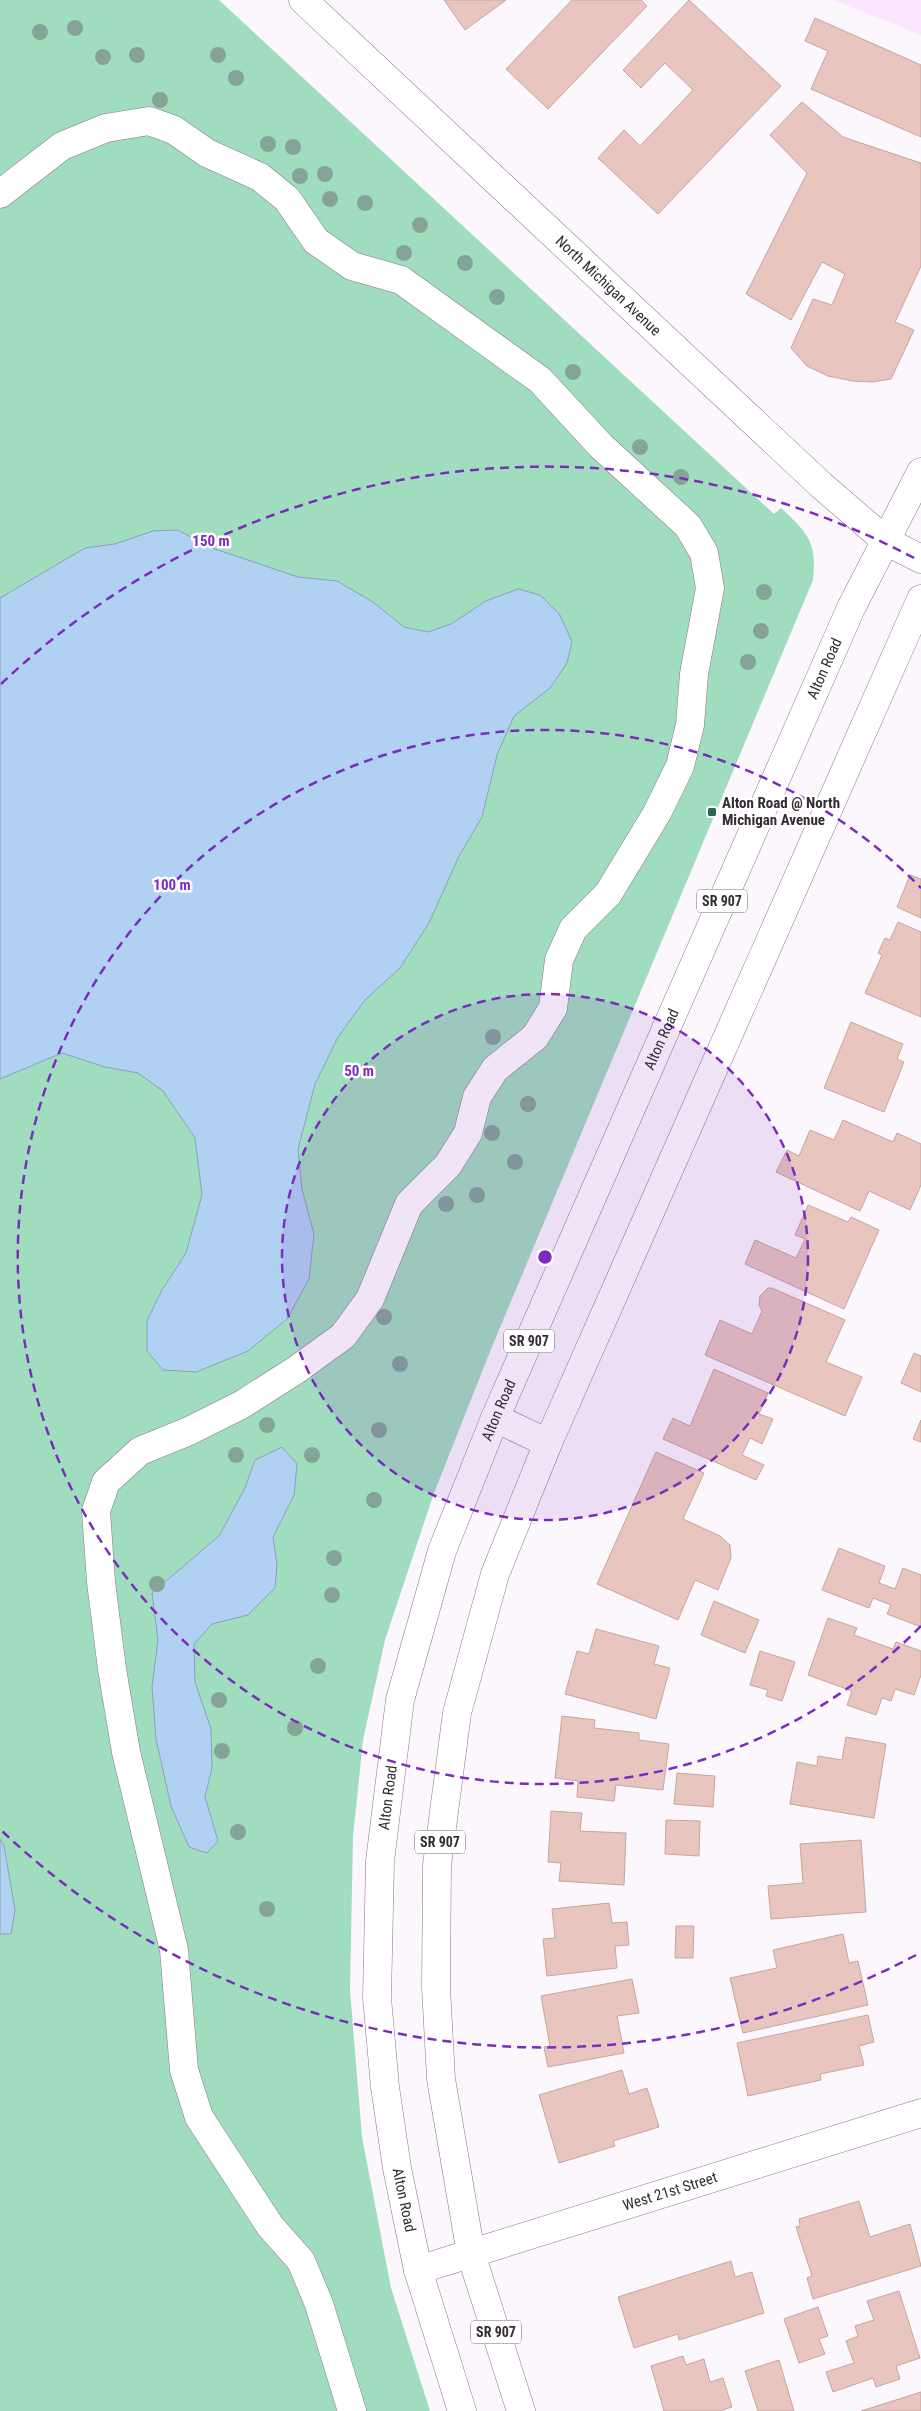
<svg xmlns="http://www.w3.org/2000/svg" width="921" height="2411" viewBox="0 0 921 2411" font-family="'Roboto Condensed',sans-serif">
	<rect width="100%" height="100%" fill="#fcf7fc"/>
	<path fill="#fbe5ff" d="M833,0H921V35Z"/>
	<path fill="#a0ddbe" d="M0,0H219L774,514L781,508C808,533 817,542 813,580L491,1349L434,1493L385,1640L363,1740L353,1837L350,1990L362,2137L391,2288L430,2411H0Z"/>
	<path fill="#b1d1f3" stroke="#8c9fba" d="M178,530L209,547L298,577L337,581L373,602L404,627L428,632L451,624L486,601L518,589L540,595L560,615L572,642L567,663L550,688L514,716L497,755L482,817L459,856L429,923L400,968L365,1000L338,1037L315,1084L298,1149L302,1189L314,1234L309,1279L287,1319L248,1351L196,1372L163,1370L147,1351V1321L162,1290L186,1253L202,1195L195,1138L163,1091L138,1073L105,1067L62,1053L0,1079V598L85,548L115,544L153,531Z
		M282,1447L297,1464L294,1495L273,1537L277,1565L275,1588L248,1615L212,1624L194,1644L195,1682L211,1729L212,1768L205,1797L218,1841L207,1853L189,1847L171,1806L156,1739L152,1687L158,1640L152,1593L219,1536L245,1488L255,1460Z
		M0,1839L4,1846L15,1910L11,1934H0Z"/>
	<path fill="#e8c5be" stroke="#c7a59f" d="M444,0H506L465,30Z
		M572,0H641L647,6L548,109L506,69Z
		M689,0L781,86L658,214L598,158L624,130L640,146L693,90L665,63L641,88L623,70Z
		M815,18L921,65V137L811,89L828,51L805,41Z
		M802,102L843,137L921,163V266L895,322L914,330L891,379L872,382L853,381L828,376L807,366L791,348L813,299L832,305L845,274L822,262L791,320L746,294L807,173L770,135Z
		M910,875L921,879V918L897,907Z
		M898,922L921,932V1017L865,993L882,955L878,953L885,938L890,940Z
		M851,1022L903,1044L897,1059L904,1062L884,1112L824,1088Z
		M843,1120L893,1142L897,1133L921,1144V1185L910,1210L869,1191L860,1211L776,1172L787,1150L799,1156L810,1130L834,1140Z
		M808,1205L848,1222L851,1217L879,1230L844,1309L745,1264L755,1240L796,1258L805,1239L795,1235Z
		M768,1288H772L845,1320L826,1362L862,1377L845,1416L705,1355L720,1320L752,1334L762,1311L759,1305L760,1296Z
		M914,1353L921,1356V1392L901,1383Z
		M714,1369L768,1393L759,1414L773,1419L762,1444L750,1438L742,1455L764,1465L756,1480L663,1439L673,1418L690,1426Z
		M921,1420V1442L913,1439Z
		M656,1452L704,1473L683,1519L720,1536L730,1545L731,1558L718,1590L695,1580L678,1620L597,1584Z
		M839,1548L885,1566L879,1583L895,1589L903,1568L921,1575V1627L887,1614L891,1605L873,1598L869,1608L822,1590Z
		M714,1601L759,1620L745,1653L701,1635Z
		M828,1618L857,1628L854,1635L893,1649L896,1642L921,1651V1675L914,1695L895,1689L891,1701L882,1698L876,1715L847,1705L852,1691L808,1675Z
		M596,1629L659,1646L654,1664L670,1668L656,1719L565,1694L577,1651L589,1654Z
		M760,1651L795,1662L782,1701L766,1696L768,1690L750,1685Z
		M562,1716L595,1720L594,1728L639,1733V1740L669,1744L663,1790L616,1785L614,1801L577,1797L578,1781L555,1778Z
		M846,1737L886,1744L874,1818L790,1804L797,1762L817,1766L818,1756L842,1760Z
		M677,1773L715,1776L713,1807L674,1804Z
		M551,1811L582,1813L580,1831L626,1833L624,1885L559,1881L561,1863L548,1862Z
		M666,1820L700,1821L699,1856L665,1854Z
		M861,1840L866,1912L771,1919L768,1886L803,1883L800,1844Z
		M609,1903L612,1923L627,1922L629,1945L615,1946L617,1968L547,1976L543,1939L555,1938L552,1909Z
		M676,1926H694L693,1958H675Z
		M843,1934L849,1963L858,1961L868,2005L743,2033L730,1978L777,1968L773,1950Z
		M632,1979L639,2013L617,2016L624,2053L548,2067L544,2047L550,2046L541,1996Z
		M868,2015L874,2042L859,2046L864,2065L820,2074L821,2080L748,2096L737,2043Z
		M622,2070L629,2094L647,2088L659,2127L613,2141L615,2146L559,2163L539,2095Z
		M859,2201L870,2237L910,2224L921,2266L813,2299L807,2278L812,2276L796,2227L800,2226L799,2219Z
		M731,2261L735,2277L752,2272L764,2313L679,2340L678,2334L634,2348L618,2297Z
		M899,2291L920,2358L896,2366L900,2379L876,2387L873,2378L833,2392L826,2372L854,2363L846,2341L858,2336L855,2326L874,2320L867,2301Z
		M818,2307L828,2336L819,2339L825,2354L799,2363L784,2319Z
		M683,2356L686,2365L704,2359L710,2382L723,2378L732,2407L719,2411H664L651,2366Z
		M779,2360L794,2411H758L745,2371Z
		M921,2392V2411H861Z"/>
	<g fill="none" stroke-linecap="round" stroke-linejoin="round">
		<defs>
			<g id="minor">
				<path id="s1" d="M303,0L821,485L886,541L921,559"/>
				<path d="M0,194L62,146L106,128L149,121L174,130L207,153L260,177L287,199L316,241L352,266L401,280L540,380L601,446L688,526L704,553L710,588L694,674L690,725L680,766L657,813L608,894L573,929L559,960L553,1008L535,1037L495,1069L477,1097L468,1133L448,1165L409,1204L370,1299L343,1336L296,1370L241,1405L189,1431L140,1451L106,1482L96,1511L101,1582L112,1669L126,1752L174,1950L184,2070L199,2117L270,2226L301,2261L319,2304L352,2411"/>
				<path id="s2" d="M418,2270L921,2113"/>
			</g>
			<g id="highway">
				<path d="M495,1418L548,1443"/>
				<path id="s3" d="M462,2411L418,2270L397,2168L385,2087L377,1998L380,1861L400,1700L442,1551L495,1418L851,608L921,472"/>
				<path d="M521,2411L471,2254L441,2079L436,1987L437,1865L457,1713L495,1574L548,1443L921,599"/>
			</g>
		</defs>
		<use href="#minor" stroke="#8a768d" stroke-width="29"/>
		<use href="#highway" stroke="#8a768d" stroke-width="29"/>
		<use href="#minor" stroke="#fff" stroke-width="28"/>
		<use href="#highway" stroke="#fff" stroke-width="28"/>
	</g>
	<g fill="#85a498">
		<circle cx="75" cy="28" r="8"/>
		<circle cx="40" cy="32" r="8"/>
		<circle cx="137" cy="55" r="8"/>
		<circle cx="218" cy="55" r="8"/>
		<circle cx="103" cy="57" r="8"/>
		<circle cx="236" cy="78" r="8"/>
		<circle cx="160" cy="100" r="8"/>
		<circle cx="268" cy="144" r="8"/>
		<circle cx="293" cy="147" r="8"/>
		<circle cx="325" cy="174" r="8"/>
		<circle cx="300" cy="176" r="8"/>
		<circle cx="330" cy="199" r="8"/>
		<circle cx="365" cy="203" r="8"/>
		<circle cx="420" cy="225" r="8"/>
		<circle cx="404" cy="253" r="8"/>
		<circle cx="465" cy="263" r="8"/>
		<circle cx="497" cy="297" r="8"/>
		<circle cx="573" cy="372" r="8"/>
		<circle cx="640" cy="447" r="8"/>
		<circle cx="681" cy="477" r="8"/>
		<circle cx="764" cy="592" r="8"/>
		<circle cx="761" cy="631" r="8"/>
		<circle cx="748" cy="662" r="8"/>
		<circle cx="493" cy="1037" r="8"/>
		<circle cx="528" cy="1104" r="8"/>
		<circle cx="492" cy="1133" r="8"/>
		<circle cx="515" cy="1162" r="8"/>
		<circle cx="477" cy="1195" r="8"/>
		<circle cx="446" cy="1204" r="8"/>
		<circle cx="384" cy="1317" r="8"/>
		<circle cx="400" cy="1364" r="8"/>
		<circle cx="267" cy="1425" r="8"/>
		<circle cx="379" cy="1430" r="8"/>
		<circle cx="236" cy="1455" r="8"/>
		<circle cx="312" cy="1455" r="8"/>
		<circle cx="374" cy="1500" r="8"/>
		<circle cx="334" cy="1558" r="8"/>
		<circle cx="157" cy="1584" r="8"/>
		<circle cx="332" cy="1595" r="8"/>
		<circle cx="318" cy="1666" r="8"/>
		<circle cx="219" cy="1700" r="8"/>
		<circle cx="295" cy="1728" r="8"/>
		<circle cx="222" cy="1751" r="8"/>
		<circle cx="238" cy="1832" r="8"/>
		<circle cx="267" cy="1909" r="8"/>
	</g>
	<circle cx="545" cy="1257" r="263" fill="#7b2cbf" fill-opacity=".12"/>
	<g fill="none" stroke="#7b2cbf" stroke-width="2.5" stroke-dasharray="9 6">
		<circle cx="545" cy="1257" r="263"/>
		<path d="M921 1626A527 527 0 1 1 921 888"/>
		<path d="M916 1955A790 790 0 0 1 1 1830M1 684A790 790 0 0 1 916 559"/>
	</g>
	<rect fill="#266756" stroke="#fff" stroke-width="2" x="707" y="807" width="10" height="10" rx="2.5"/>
	<g text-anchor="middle" stroke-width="5" stroke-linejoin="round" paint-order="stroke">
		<g fill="#fff" stroke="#716b72" stroke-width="1">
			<rect x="697" y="889.5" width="50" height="23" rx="4"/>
			<rect x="504" y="1329.5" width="50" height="23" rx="4"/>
			<rect x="415" y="1830.5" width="50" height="23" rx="4"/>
			<rect x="471" y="2320.5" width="50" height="23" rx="4"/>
		</g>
		<g font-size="14" font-weight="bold" fill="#342b35">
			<text x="722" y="906">SR 907</text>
			<text x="529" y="1346">SR 907</text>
			<text x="440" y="1847">SR 907</text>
			<text x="496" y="2337">SR 907</text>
		</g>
		<g font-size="15" fill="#342b35" stroke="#fff">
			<text dy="5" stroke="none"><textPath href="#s1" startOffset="418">North Michigan Avenue</textPath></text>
			<text dy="5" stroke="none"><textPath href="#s3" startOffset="1839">Alton Road</textPath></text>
			<text dy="5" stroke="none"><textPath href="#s3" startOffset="1434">Alton Road</textPath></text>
			<text dy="5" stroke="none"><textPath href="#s3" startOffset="1029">Alton Road</textPath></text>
			<text dy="5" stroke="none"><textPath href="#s3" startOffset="624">Alton Road</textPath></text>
			<text dy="5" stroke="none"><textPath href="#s2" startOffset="264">West 21st Street</textPath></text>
			<text transform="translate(404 2200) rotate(78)" y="5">Alton Road</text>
		</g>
		<g font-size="15" font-weight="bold" fill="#342b35" stroke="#fff" text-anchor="start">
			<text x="722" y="808">Alton Road @ North<tspan x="722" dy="17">Michigan Avenue</tspan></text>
		</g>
	</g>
	<circle cx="545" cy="1257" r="8" fill="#7b2cbf" stroke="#fff" stroke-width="2.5"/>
	<g font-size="15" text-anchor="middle" font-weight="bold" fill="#7b2cbf" stroke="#fff" stroke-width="5" stroke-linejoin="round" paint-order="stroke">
		<text x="211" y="546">150 m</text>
		<text x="172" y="890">100 m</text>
		<text x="359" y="1076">50 m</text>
	</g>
</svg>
